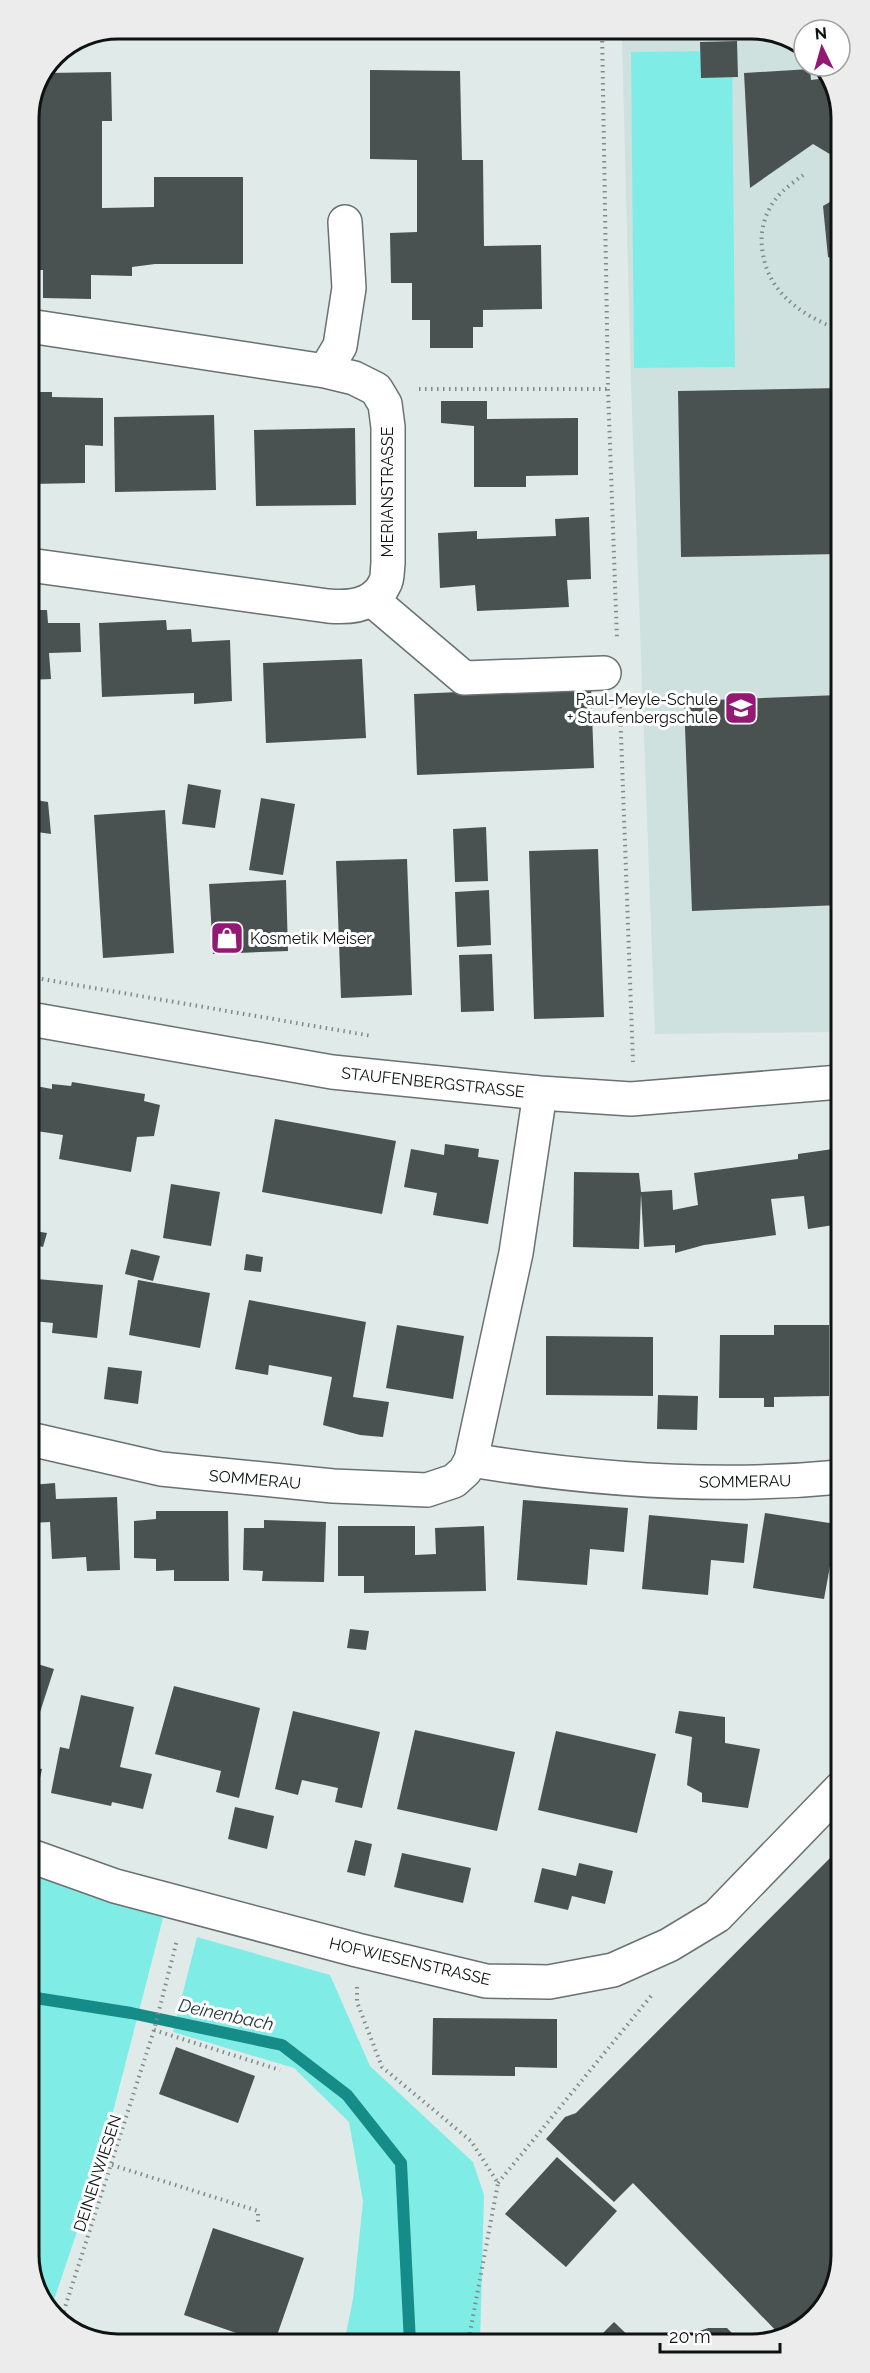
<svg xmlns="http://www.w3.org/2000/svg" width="870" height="2373" viewBox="0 0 870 2373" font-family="Raleway,sans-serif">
	<rect width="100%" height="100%" fill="#e0eae9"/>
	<path fill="#cee1df" d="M628,29H758L804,46V66H819L838,95L840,1032L655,1034L631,385L622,40Z"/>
	<path fill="#80ece6" d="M732,51L735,367L634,368L631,52Z
		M31,1869L163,1918L99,2166L51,2309L32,2278Z
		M197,1937L330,1975L370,2066L473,2162L484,2195L480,2343H344L353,2299L363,2201L349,2122L294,2068L173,2032Z"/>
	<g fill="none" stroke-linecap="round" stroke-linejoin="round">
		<path stroke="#158c88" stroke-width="12" d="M31,1999L36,1998L131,2013L282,2045L347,2095L401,2163L410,2343"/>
	</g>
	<path fill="#4a5251" d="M737,41L738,77L701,78L700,42Z
		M810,69L811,80L827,78L838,95L839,262L828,257L823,206L837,198L833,156L813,144L750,188L744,73Z
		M370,70L460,71L462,160H483L484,246L541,245L542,309L483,310V327H473V348H430V320H412V283H391L390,233L417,232V160L370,159Z
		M111,72L112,121H102V208L154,207V177H243V264H155L132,267V276L91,275V299L43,298V270H37V255H29V191H38V122L29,121V113L47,73Z
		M839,388V554L681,557L678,391Z
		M29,392H52V397L103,398V446L85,445V483L29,484Z
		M441,401H487V419L578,418V475L526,476V487H474V426L441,423Z
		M214,415L216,490L115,492L114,417Z
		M355,428L356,505L256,506L254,430Z
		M589,517L591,579L567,580L569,607L477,611L475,585L440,588L438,533L477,531V539L556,536L555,519Z
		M29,610H47L48,623H80L81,652L49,653L51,679L29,680Z
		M166,620L167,630L191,629L192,642L230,640L232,701L194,704V693L102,697L99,623Z
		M362,659L366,738L266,743L263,663Z
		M591,686L594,768L417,775L414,694Z
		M839,695L840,905L692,911L684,701Z
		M188,784L221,790L215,828L182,824Z
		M261,798L295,804L283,875L249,870Z
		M30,799L48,802L51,834L30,831Z
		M165,810L174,953L103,958L94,815Z
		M486,827L488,881L455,882L453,829Z
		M598,849L604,1017L534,1019L529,851Z
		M407,859L412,995L341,998L336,861Z
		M286,880L288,951L213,954L209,884Z
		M489,890L491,945L457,947L455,892Z
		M492,954L494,1011L461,1012L459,955Z
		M72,1082L145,1094L144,1101L160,1105L154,1136L137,1137L131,1172L59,1159L63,1135L30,1130V1085L52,1089V1084L71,1086Z
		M275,1119L396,1141L382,1214L262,1192Z
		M445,1144L479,1149L478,1157L499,1160L488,1224L433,1215L437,1193L404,1187L411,1149L444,1155Z
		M840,1148V1224L808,1229L804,1196L771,1199L776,1235L704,1245L675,1253V1245L644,1247L641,1194L639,1249L573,1247L574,1172L639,1173L641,1192L672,1190L673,1210L698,1205L694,1173L798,1159V1154Z
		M171,1184L220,1192L211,1246L163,1238Z
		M35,1231L47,1233L43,1247L32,1244Z
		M131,1249L160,1256L153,1281L125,1274Z
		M246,1254L263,1257L261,1272L244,1270Z
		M37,1279L103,1285L97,1338L52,1333L53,1323L33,1321Z
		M138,1280L210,1293L200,1348L129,1335Z
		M249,1300L366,1322L353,1397L389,1402L383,1437L360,1435L323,1425L332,1377L269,1365L268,1375L235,1369Z
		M397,1325L464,1336L453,1399L386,1388Z
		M774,1325H829V1396L774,1397V1407H764V1398H719L720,1335H774Z
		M546,1336L653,1337V1396L546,1395Z
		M108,1367L142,1371L138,1404L104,1399Z
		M658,1395L698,1396L697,1430L657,1429Z
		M55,1483L56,1499L117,1497L120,1570L87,1571L86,1557L52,1559L50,1522L31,1523V1485Z
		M523,1500L628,1508L624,1552L590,1549L587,1585L517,1580Z
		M156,1511H228L229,1581H174V1570L156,1571V1559L134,1558V1521L156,1519Z
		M765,1513L836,1524L837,1518L840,1519V1556L832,1555L824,1599L753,1588Z
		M649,1515L748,1524L744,1563L711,1560L708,1595L642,1589Z
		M264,1520L326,1522L324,1582L262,1581L263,1571L243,1570L244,1528H264Z
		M338,1526H415V1555L436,1554L435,1528L484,1526L486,1591L364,1593V1576H338Z
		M350,1629L369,1631L366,1650L347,1648Z
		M31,1662L54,1669L31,1740Z
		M174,1686L260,1708L239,1798L216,1792L221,1771L155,1754Z
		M81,1695L134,1707L120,1767L152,1774L143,1809L112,1802L111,1806L51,1793L60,1747L69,1749Z
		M293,1711L380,1732L362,1808L335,1802L338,1788L302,1780L298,1795L275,1789Z
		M679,1711L725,1717V1743L760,1749L748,1808L702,1802V1793L687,1785L692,1737L675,1733Z
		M415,1730L515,1752L497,1831L397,1809Z
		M556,1731L656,1754L637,1833L538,1810Z
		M31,1767L42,1769L34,1805L31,1804Z
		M235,1807L274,1816L267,1849L228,1839Z
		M355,1840L372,1844L365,1876L347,1872Z
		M841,1847V2255L823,2310L782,2337L633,2183L614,2202L546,2139L565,2117L576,2113Z
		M402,1853L471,1868L463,1903L394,1887Z
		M579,1863L613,1871L605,1904L572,1896L568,1910L534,1902L542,1868L576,1876Z
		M433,2018L557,2019V2068L515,2067V2076L432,2075Z
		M176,2047L255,2076L238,2123L159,2094Z
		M557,2157L617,2211L566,2267L505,2214Z
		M213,2228L304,2258L274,2344H268L184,2315Z
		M614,2322L635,2342H594Z
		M708,2328H727L741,2342H685L688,2335Z"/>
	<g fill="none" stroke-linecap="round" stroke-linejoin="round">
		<defs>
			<path id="minor" d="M29,326L325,371L354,378L376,389L385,404L388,427V564C387,569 388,578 385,583C375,606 349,608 328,606L29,565
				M325,371L340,346L349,288L345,222
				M371,599L464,678L604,673
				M30,1019L332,1072L540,1093L631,1099L840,1082
				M30,1439L161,1469L333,1486L427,1490L454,1481L465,1471L471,1460C593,1480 717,1489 840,1477
				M471,1460L516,1253L540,1093
				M31,1856L115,1886L357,1950L486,1981L549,1982L613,1970L669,1945L717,1916L841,1788"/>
		</defs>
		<use href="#minor" stroke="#697171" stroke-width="36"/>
		<path stroke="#828a89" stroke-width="4" stroke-dasharray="1.5 4.5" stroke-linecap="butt" d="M602,29L608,389L617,640
			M803,175C794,182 782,190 775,200C765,213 760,231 762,247C766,292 800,314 839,330
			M419,389H608
			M620,707L633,1062
			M30,977L372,1036
			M357,1987V2002L382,2067L471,2141L498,2183L468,2343
			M154,2030L280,2070
			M112,2165L258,2211V2225
			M498,2183L651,1996
			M60,2323L154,2030L177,1940"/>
		<use href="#minor" stroke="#fff" stroke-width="33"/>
	</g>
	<defs>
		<symbol id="school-square" viewBox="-11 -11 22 22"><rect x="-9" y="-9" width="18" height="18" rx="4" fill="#931975" stroke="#fff"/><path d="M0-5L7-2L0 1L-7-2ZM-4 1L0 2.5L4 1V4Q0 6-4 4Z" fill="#fff"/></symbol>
		<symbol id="shop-square" viewBox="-11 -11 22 22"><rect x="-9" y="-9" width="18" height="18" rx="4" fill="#931975" stroke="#fff"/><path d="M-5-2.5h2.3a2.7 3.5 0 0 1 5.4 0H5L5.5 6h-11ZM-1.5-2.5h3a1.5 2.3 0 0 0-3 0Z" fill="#fff"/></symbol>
	</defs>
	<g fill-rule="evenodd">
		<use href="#school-square" x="722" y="689" width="38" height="38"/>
		<use href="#shop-square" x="208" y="919" width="38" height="38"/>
	</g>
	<g text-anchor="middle" stroke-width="6" stroke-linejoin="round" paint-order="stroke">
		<g font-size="16" fill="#0e1211" stroke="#fff">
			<text transform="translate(387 492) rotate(-90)" y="6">MERIANSTRASSE</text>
			<text transform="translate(433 1082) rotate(6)" y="6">STAUFENBERGSTRASSE</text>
			<text transform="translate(255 1479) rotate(5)" y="6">SOMMERAU</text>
			<text transform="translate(745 1481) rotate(-1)" y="6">SOMMERAU</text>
			<text transform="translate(410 1961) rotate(13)" y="6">HOFWIESENSTRASSE</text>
			<text transform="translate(97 2173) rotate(-72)" y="6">DEINENWIESEN</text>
		</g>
		<g font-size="16" fill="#0e1211" stroke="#fff" text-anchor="end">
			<text x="718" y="705">Paul-Meyle-Schule<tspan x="718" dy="18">+ Staufenbergschule</tspan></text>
			<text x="250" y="944" text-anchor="start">Kosmetik Meiser</text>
		</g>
		<g font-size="18" font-style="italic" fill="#213a38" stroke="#fff">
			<text transform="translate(226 2015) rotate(12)" y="6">Deinenbach</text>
		</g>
	</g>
	<path d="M0 0H870V2373H0ZM118 39H752A79 79 0 0 1 831 118V2255A79 79 0 0 1 752 2334H118A79 79 0 0 1 39 2255V118A79 79 0 0 1 118 39Z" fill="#ececec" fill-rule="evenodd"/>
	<path fill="none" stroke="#0e1211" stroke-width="3" d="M118 39H752A79 79 0 0 1 831 118V2255A79 79 0 0 1 752 2334H118A79 79 0 0 1 39 2255V118A79 79 0 0 1 118 39Z"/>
	<g transform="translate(822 48) rotate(355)"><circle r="28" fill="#ffffff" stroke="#9fa0a0" stroke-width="1.5"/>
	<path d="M0-4.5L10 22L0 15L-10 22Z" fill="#931975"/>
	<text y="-9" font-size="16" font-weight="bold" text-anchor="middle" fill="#0e1211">N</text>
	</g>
	<path d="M660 2343v9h120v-9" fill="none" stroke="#0e1211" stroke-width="3"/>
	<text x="669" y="2343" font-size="18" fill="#0e1211" stroke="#ffffff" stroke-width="4.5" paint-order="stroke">20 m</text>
</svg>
